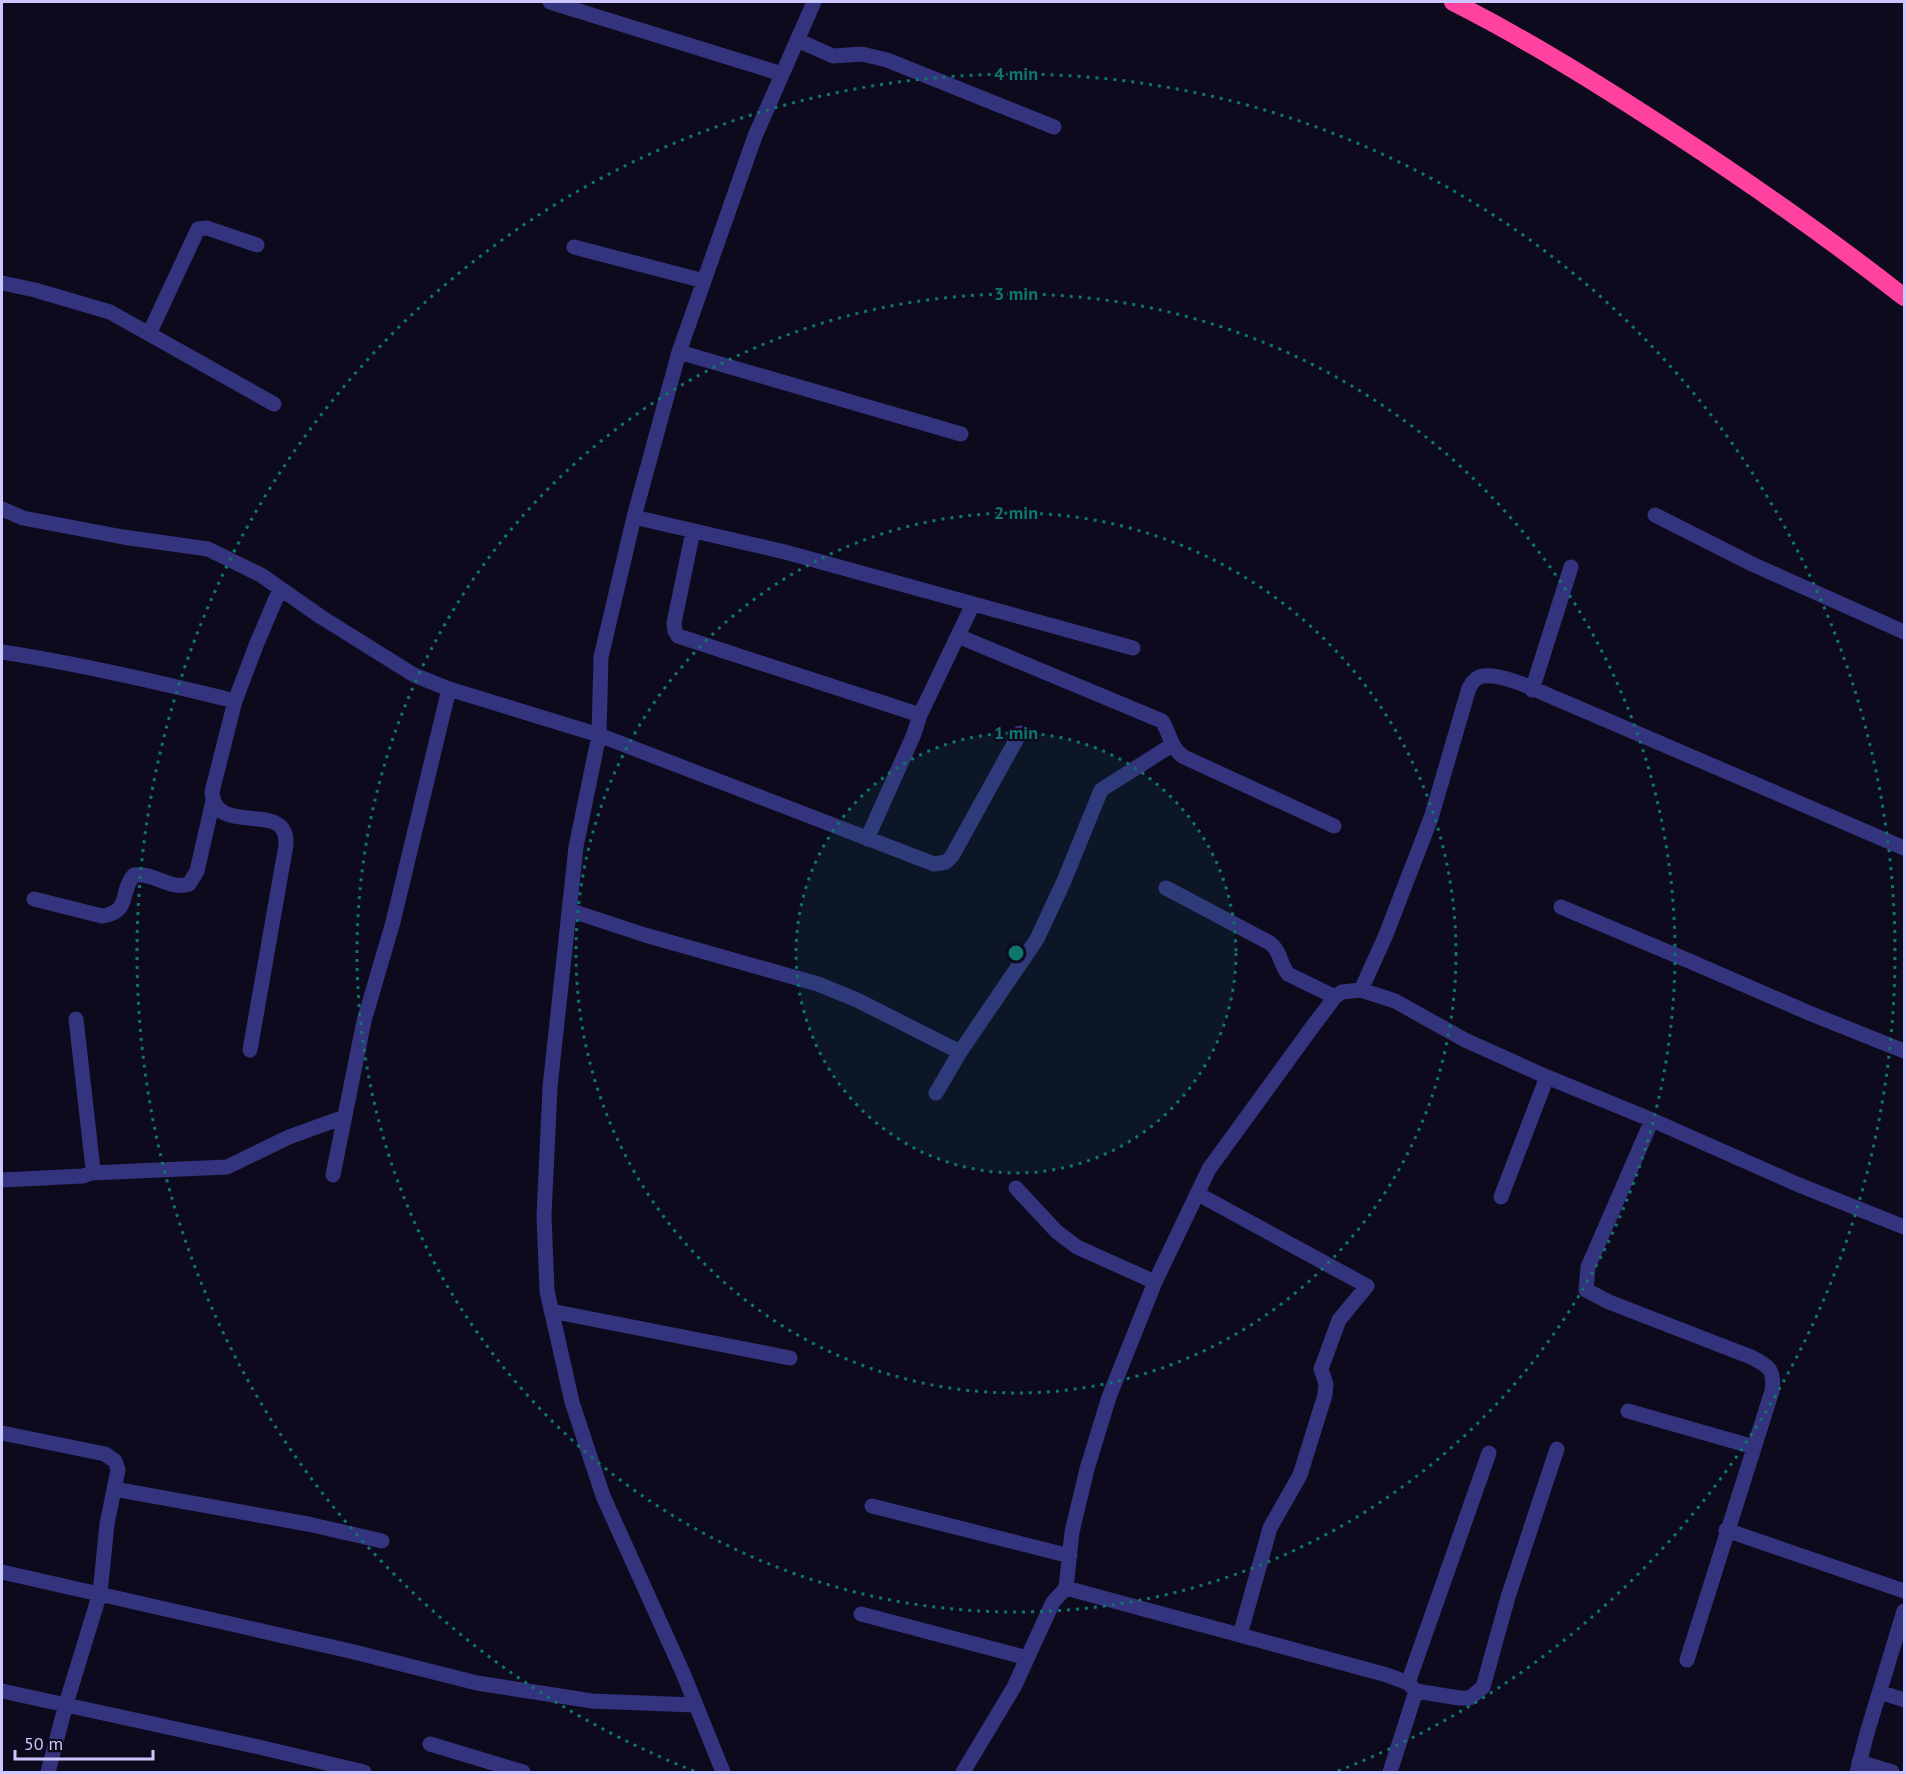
<svg xmlns="http://www.w3.org/2000/svg" width="1906" height="1774" viewBox="0 0 1906 1774" font-family="'PT Sans',sans-serif">
	<rect width="100%" height="100%" fill="#0d0a1d"/>
	<g fill="none" stroke-linecap="round" stroke-linejoin="round">
		<path stroke="#34337e" stroke-width="15" d="M550,2L782,74
			M797,40L833,56L862,54L887,60L1054,127
			M574,247L704,281
			M2,283L35,290L110,312L274,404
			M149,334L198,229L207,228L257,245
			M679,352L961,434
			M2,509L23,518L123,537L208,549L261,575L321,617L414,675L449,689L599,735L934,864L946,862L952,856L1020,733
			M1655,515L1752,564L1904,632
			M634,517L785,552L1133,648
			M693,531L674,623L675,631L678,636L920,715
			M958,636L1162,721C1170,733 1170,748 1184,757L1334,826
			M2,652C81,664 158,682 235,701
			M1532,690L1571,567
			M867,839L914,734L920,715L973,604
			M1166,888L1270,943C1282,953 1279,963 1288,974L1335,997
			M34,899L102,916C132,912 119,891 134,875C153,872 172,891 189,884L197,871L213,801
			M1561,907L1687,960L1809,1013L1904,1051
			M569,910L645,935L818,984L857,1000L960,1052
			M1361,990L1385,937L1431,818L1469,688C1472,682 1476,677 1483,676C1504,673 1542,693 1562,701L1904,848
			M250,1050L286,845C286,839 286,832 281,827C265,810 214,830 212,792L235,701L257,643L280,589
			M936,1093L960,1052L1037,939L1064,881L1101,790L1172,745
			M1652,1120L1588,1267L1586,1290L1609,1302L1751,1357C1769,1366 1775,1370 1772,1391L1687,1660
			M91,1173L227,1167L289,1137L344,1117
			M333,1175L364,1021L393,922L449,689
			M2,1180L83,1176L91,1173L93,1169L76,1019
			M1016,1188L1057,1232L1077,1247L1155,1282
			M1198,1194L1367,1286L1339,1320L1321,1369L1326,1384L1325,1395L1300,1475L1270,1528L1240,1635
			M1501,1197L1547,1077
			M551,1311L790,1358
			M1628,1411L1754,1447
			M2,1433L105,1454L115,1461L118,1470L107,1524L100,1593L66,1704L48,1772
			M114,1489L308,1524L382,1541
			M872,1506L1070,1556
			M1726,1530L1904,1591
			M2,1572L350,1651L477,1683L592,1701L694,1705
			M1066,1588L1072,1532L1087,1469L1109,1397L1155,1282L1209,1169L1313,1026L1335,997L1342,992L1361,990L1395,1001L1465,1040L1547,1077L1652,1120L1799,1185L1904,1227
			M861,1614L1027,1658
			M1408,1683L1489,1453
			M2,1691L259,1747L364,1772
			M1416,1691L1459,1698H1470L1483,1687L1508,1597L1557,1449
			M1880,1692L1904,1700
			M430,1744L523,1772
			M1859,1762L1892,1772
			M723,1772L683,1673L603,1496L572,1402L547,1291L544,1216L550,1087L576,847L599,735L601,657L634,517L679,352L755,136L814,2
			M963,1772L1014,1687L1053,1602L1066,1588L1387,1675L1408,1683L1416,1691L1390,1772
			M1857,1772L1867,1733L1904,1611"/>
		<path stroke="#ff419f" stroke-width="18" d="M1453,2C1530,41 1603,87 1675,134C1753,185 1830,239 1904,297"/>
	</g>
	<circle cx="1016" cy="953" r="220" fill="#0f766e" fill-opacity=".12"/>
	<g fill="none" stroke="#0f766e" stroke-width="3" stroke-dasharray="3 6">
		<circle cx="1016" cy="953" r="220"/>
		<circle cx="1016" cy="953" r="440"/>
		<circle cx="1016" cy="953" r="659"/>
		<path d="M694 1771A879 879 0 1 1 1338 1771"/>
	</g>
	<circle cx="1016" cy="953" r="9" fill="#0f766e" stroke="#0d0a1d" stroke-width="3"/>
	<g font-size="18" text-anchor="middle" font-weight="bold" fill="#0f766e" stroke="#0d0a1d" stroke-width="4.5" stroke-linejoin="round" paint-order="stroke">
		<text x="1016" y="80">4 min</text>
		<text x="1016" y="300">3 min</text>
		<text x="1016" y="519">2 min</text>
		<text x="1016" y="739">1 min</text>
	</g>
	<rect width="1906" height="1774" fill="none" stroke="#ccc6ff" stroke-width="6"/>
	<path d="M15 1750v9h138v-9" fill="none" stroke="#ccc6ff" stroke-width="3"/>
	<text x="24" y="1750" font-size="18" fill="#ccc6ff" stroke="#0d0a1d" stroke-width="4.5" paint-order="stroke">50 m</text>
</svg>
